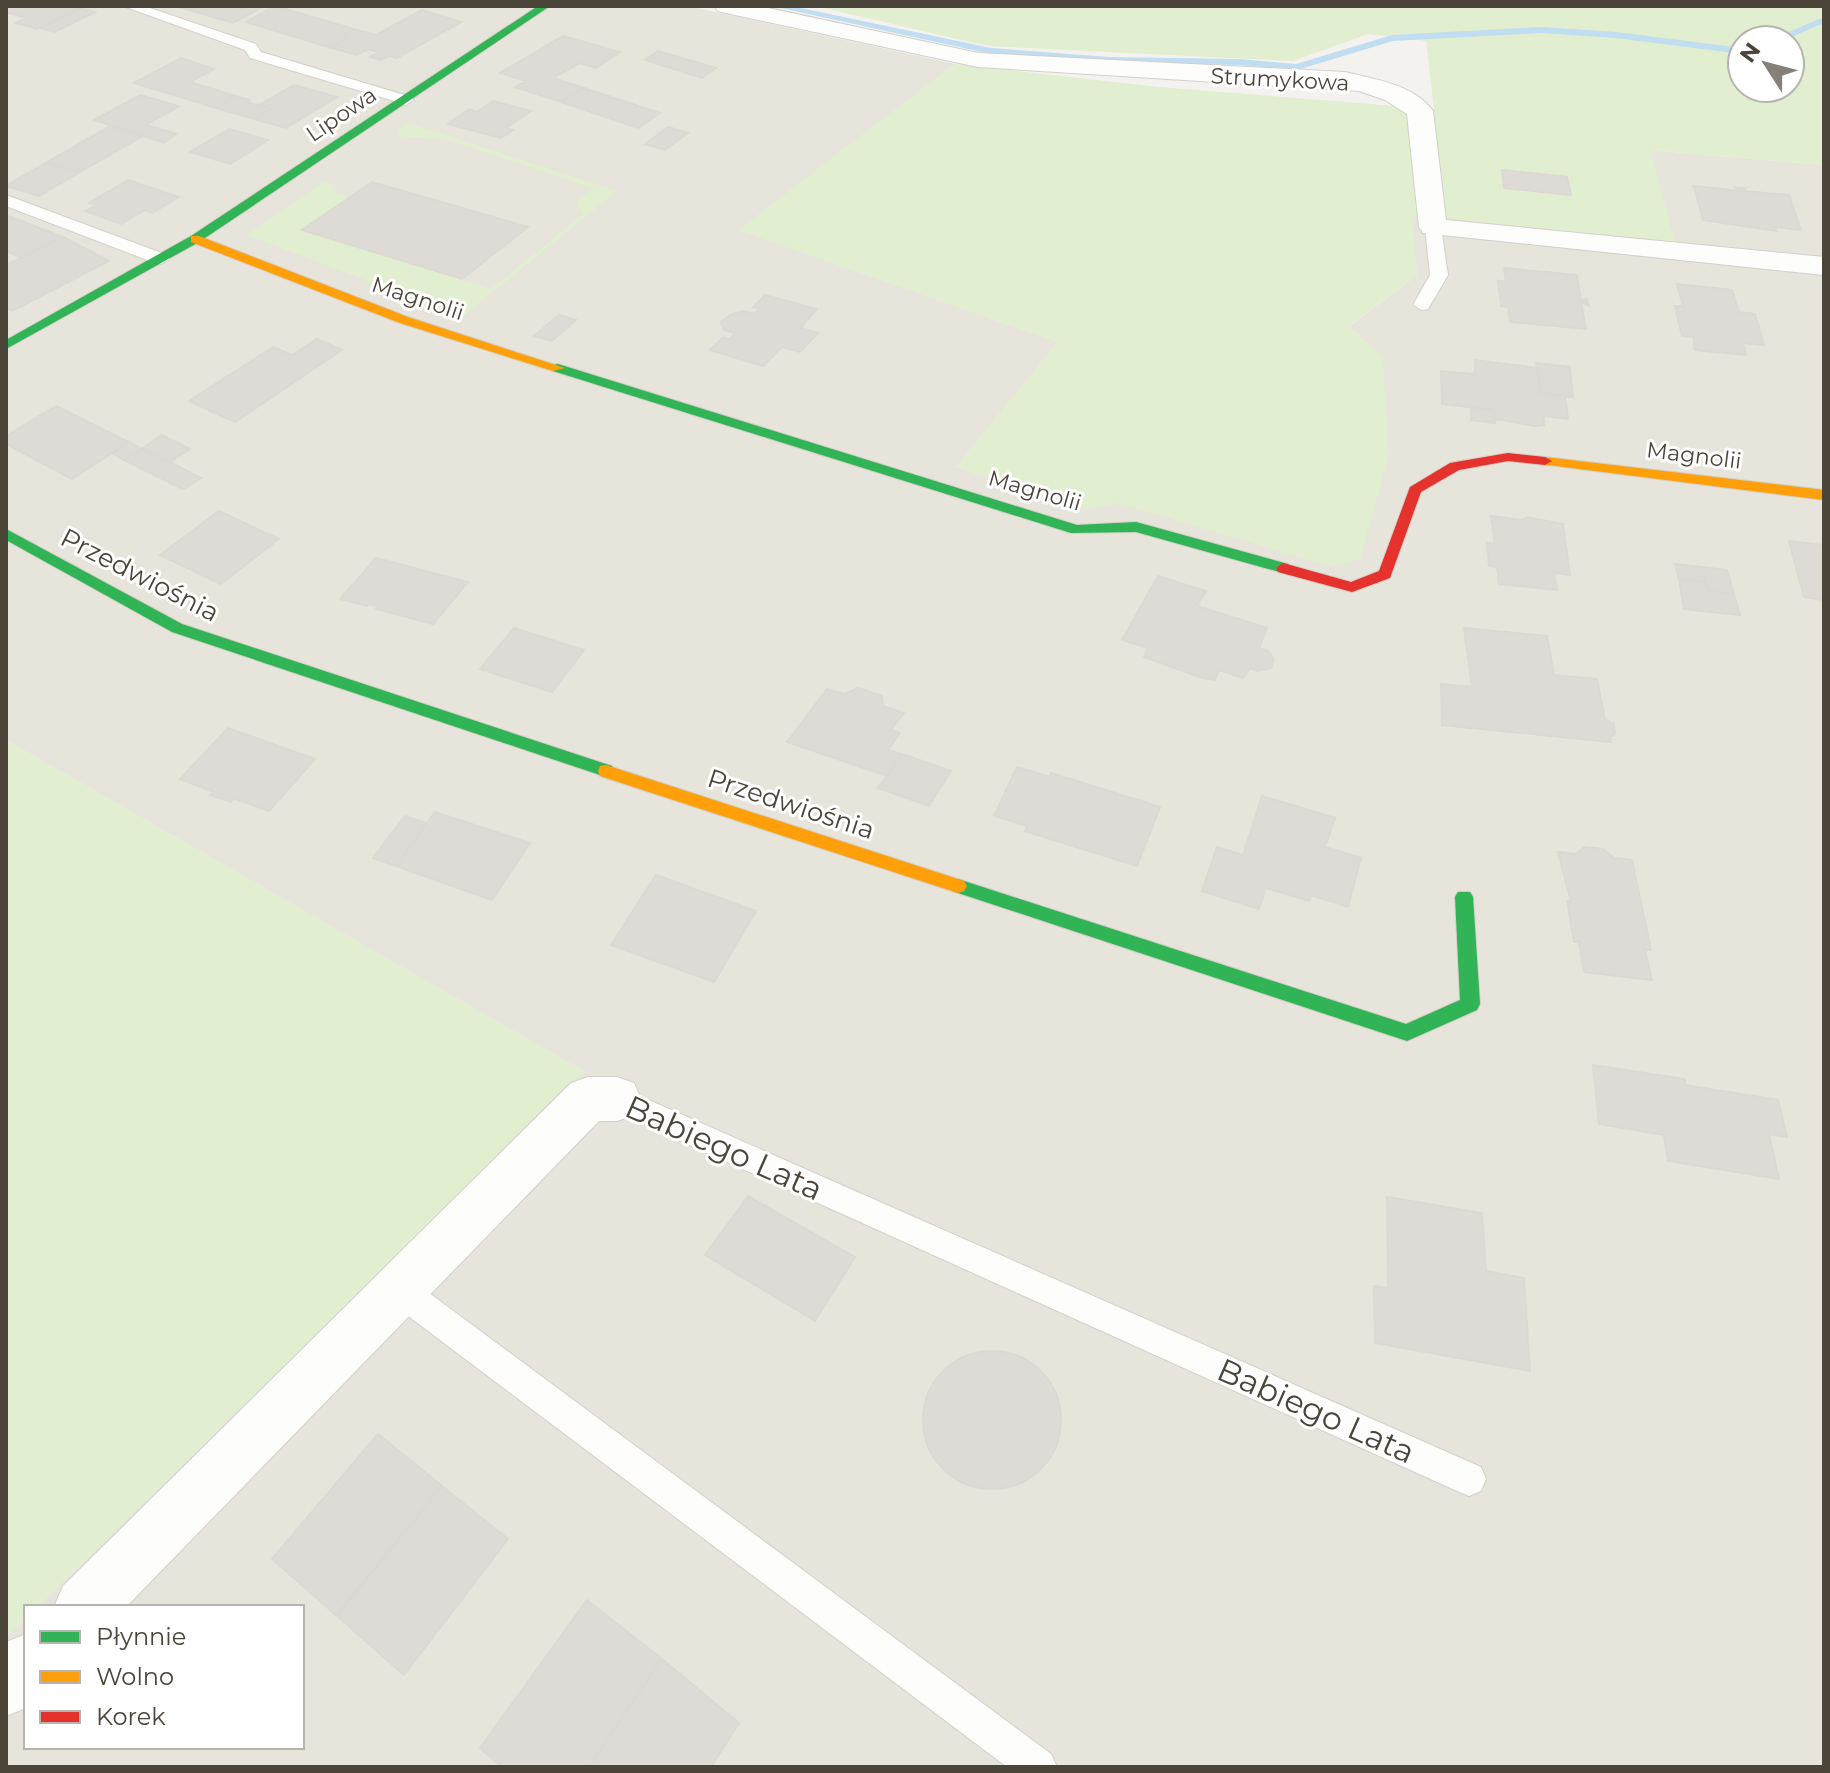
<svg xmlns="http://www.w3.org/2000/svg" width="1830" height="1773" viewBox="0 0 1830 1773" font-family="Montserrat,sans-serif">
	<rect width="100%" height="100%" fill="#f4f2ee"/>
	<path fill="#e7e4dc" d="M6,6H688L955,64L739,230L1058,342L956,467L1088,509L1118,502L1417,275L1411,216L1674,242L1649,150L1824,165V1767H6V1637L26,1618V1747H302V1607H37L585,1072L6,740Z"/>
	<path fill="#e1eecf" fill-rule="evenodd" d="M815,6H1824V165L1650,150L1675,242L1412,216L1417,275L1349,326L1383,357L1388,458L1360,559L1332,567L1118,503L1088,509L956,467L1058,342L738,230L955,64L1159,87L1434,109L1426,41L1368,34L1293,61L988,46ZM1742,40H1790V88H1742Z
		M408,123L617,191L462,317L247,235L324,182L337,186L331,191L349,197L302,231L491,289L582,215L576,202L592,188L444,139L403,137L397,130Z
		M6,740L585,1072L37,1607H26V1618L6,1637Z"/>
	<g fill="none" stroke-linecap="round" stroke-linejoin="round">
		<path fill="#c0ddf1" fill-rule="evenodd" d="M772,6H791L991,48L1109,57L1239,59L1296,64L1392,35L1542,27L1616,32L1742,48V54L1616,38L1542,33L1393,41L1297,70L1239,65L1109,63L991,54Z
			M1824,17V23L1784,40H1770Z"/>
	</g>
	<path fill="#dedbd6" stroke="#dcd9d4" stroke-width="2" d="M6,6H80L83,7L37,29L16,23L26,18L6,12Z
		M176,6H229L241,9L249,6L259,9L233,23Z
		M275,6L354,29L342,36L349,38L331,48L246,22Z
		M80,8L95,12L55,32L41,28Z
		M422,10L461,22L397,58L389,56L381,60L370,57L379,52L368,49L357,55L331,48L349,38L342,36L354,29L376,35Z
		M563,36L620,52L596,68L580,63L553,78L584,88L561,102L515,87L526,81L500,73Z
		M658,51L716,68L702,78L645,60Z
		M181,58L214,69L190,82L236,96L216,108L134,83Z
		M294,85L337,97L286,128L254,119L272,109L259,105Z
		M584,88L660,113L638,128L561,102Z
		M140,95L179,106L146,125L176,134L164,143L94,120Z
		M236,96L250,100L247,102L272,109L254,119L216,108Z
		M493,101L531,111L506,128L513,130L501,138L448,124L469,109L477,112Z
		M110,126L143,136L80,172L47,162Z
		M668,127L688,133L665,150L645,144Z
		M229,129L268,140L230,164L190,152Z
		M47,162L80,172L39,196L6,186Z
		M1502,170L1567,177L1571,195L1504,188Z
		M128,180L179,197L152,213L145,210L121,224L85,211L96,205L89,203Z
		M372,182L528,227L462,279L302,230Z
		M1694,186L1741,191L1734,187L1740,188H1746L1742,191L1789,195L1801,230L1775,227L1777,231L1703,220Z
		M6,215L63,237L21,258L6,251Z
		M63,237L109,261L12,311L6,307V265Z
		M1504,268L1577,275L1581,301L1587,299L1589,306L1581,302L1586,329L1510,322L1508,307L1501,306L1498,281L1506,282Z
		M1677,284L1732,290L1739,312L1755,314L1764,345L1743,343L1746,355L1695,350L1693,337L1682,336L1675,306H1683Z
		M765,295L817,309L800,328L818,333L800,352L782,347L763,366L710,350L723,337L730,339L735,333L724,330L721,322L730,315L743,311L754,314L759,309L753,307Z
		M559,315L576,320L552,341L534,336Z
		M317,339L342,350L235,422L189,401L273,347L292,355Z
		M1475,360L1538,368L1541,393L1565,396L1568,419L1544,416V425L1535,426L1495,419L1494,410L1442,404L1441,371L1475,374Z
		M1536,363L1570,367L1573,397L1541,393Z
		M56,406L129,442L72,479L6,444V436Z
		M1471,407L1494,410L1495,423L1471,420Z
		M161,435L190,449L170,462L142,449Z
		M129,442L142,449L124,460L112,453Z
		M142,449L170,462L201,478L183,489L124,460Z
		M219,511L279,539L221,584L160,555Z
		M1491,516L1523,520L1527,517L1563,524L1570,575L1554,573L1557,590L1499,584L1497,567L1489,566L1487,543L1495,544Z
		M1789,541L1822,545L1824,549V600L1804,597Z
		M376,558L468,582L433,624L376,609L379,606L369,604L367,606L340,599Z
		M1675,564L1727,570L1733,594L1709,591L1703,575L1705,582L1679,579Z
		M1727,570L1740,615L1684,609L1679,579L1705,582L1703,575L1709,591L1733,594Z
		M1158,576L1206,591L1197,606L1267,628L1259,648L1268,651L1274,659L1271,668L1258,671L1250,668L1243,678L1219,670L1215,680L1202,678L1144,657L1148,648L1122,640Z
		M514,628L584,650L552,692L480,669Z
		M1464,628L1547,636L1554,675L1597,679L1605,719L1614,724L1615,734L1610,737L1611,742L1442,725L1441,684L1472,687Z
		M858,688L882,696L883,706L904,713L891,730L900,733L888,750L902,754L887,776L787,742L827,689L844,694Z
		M228,728L315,759L269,811L233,798L231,802L210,795L214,792L180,779Z
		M902,754L951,771L929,806L878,788Z
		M1017,767L1050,777L1051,773L1160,807L1137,866L1025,831L1027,826L994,816Z
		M1262,796L1335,818L1325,847L1361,858L1348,907L1311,895L1309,901L1266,888L1259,909L1202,891L1217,847L1243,855Z
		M435,812L530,843L492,900L396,866Z
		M405,816L426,823L396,866L373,858Z
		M1584,847L1603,849L1614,858L1632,860L1651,950H1645L1652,980L1584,972L1579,942H1574L1567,901L1571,902L1558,852L1576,854Z
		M656,875L756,911L714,982L611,945Z
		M1593,1065L1685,1079V1085L1778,1100L1787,1137L1769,1134L1779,1179L1668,1161L1664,1135L1599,1124Z
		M748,1196L855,1257L815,1321L705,1255Z
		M1387,1197L1482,1213L1486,1271L1524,1278L1530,1371L1375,1343L1374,1286L1388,1288Z
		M923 1420a69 69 0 1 1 138 0a69 69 0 1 1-138 0Z
		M378,1434L442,1486L336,1615L272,1559Z
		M442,1486L508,1539L404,1675L337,1616Z
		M587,1600L662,1659L589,1767H502L480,1748Z
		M662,1659L739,1723L711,1767H589Z"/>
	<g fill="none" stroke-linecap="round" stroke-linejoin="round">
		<defs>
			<path id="lane" d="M123,6H144L256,44L261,52L411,97L414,100L406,105L401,103L250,58L245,50Z
				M6,195L167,255L170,259L161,264L155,263L6,206Z
				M1433,222L1441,227L1448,275L1428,309L1422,310L1413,305L1430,275L1425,227Z
				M617,1086L1481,1467L1486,1479L1481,1491L1469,1496L1457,1491L607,1108L603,1099L607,1090Z
				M398,1274L409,1278L1051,1754L1057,1767H1007L387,1300L382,1289L387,1278Z"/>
			<path id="street" d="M714,6H759L978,53L1345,72C1374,79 1415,85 1433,111L1446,220L1824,257V275L1423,233L1419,227L1407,114L1385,100L1359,91L978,67L726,13L718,11Z
				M588,1077H617L634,1083L641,1099L634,1115L617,1121H599L126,1607H54L63,1586L571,1083Z
				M26,1634V1708L6,1716V1642Z"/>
			<path id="fast" d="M538,6H550L199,242L6,349V340L191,236Z
				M558,364L1077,525L1136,522L1288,564L1290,568L1283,573L1136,532L1071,533L553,371V365Z
				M6,529L182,624L612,766L614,771L606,777L172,632L6,540Z
				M958,879L1406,1024L1460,1000L1455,897L1458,892H1470L1473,897L1480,1004L1477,1010L1407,1041L952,891L949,886L952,881Z"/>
			<path id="slow" d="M191,236H199L408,317L565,368L553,371L400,323L191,242Z
				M1545,457L1824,490V500L1540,464V458Z
				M606,765L964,881L967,886L964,891L958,893L600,776L598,771L600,766Z"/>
			<path id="jam" d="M1508,453L1545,457L1552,461L1545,465L1508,461L1459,470L1421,492L1390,578L1352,592L1278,572L1276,568L1283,563L1351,582L1379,571L1410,487L1450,463Z"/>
		</defs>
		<use href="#lane" stroke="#d2d0cb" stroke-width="2"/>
		<use href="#street" stroke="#d2d0cb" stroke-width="2"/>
		<use href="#fast" stroke="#d3cfc5" stroke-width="2"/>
		<use href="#slow" stroke="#d3cfc5" stroke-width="2"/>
		<use href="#jam" stroke="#d3cfc5" stroke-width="2"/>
		<use href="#lane" fill="#fdfdfc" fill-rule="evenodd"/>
		<use href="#street" fill="#fdfdfc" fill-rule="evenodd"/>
		<use href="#fast" fill="#30b455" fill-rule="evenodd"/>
		<use href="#slow" fill="#ff9f0a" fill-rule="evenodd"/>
		<use href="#jam" fill="#e5322d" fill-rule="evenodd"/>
	</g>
	<g text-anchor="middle" stroke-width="6" stroke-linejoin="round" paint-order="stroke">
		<g font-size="22" fill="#4b4439" stroke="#fff">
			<text transform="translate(1280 79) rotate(3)" y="8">Strumykowa</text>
			<text transform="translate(341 114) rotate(-34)" y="8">Lipowa</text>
			<text transform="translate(418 298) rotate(18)" y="8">Magnolii</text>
			<text transform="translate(1694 455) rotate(7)" y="8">Magnolii</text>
			<text transform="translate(1035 490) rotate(16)" y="8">Magnolii</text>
		</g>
		<g font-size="26" fill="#4b4439" stroke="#fff">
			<text transform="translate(140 575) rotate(27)" y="9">Przedwiośnia</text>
			<text transform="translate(791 804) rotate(18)" y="9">Przedwiośnia</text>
		</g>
		<g font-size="32" fill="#4b4439" stroke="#fff">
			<text transform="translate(724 1148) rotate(24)" y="11">Babiego Lata</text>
			<text transform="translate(1316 1411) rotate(24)" y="11">Babiego Lata</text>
		</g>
	</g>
	<rect width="1830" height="1773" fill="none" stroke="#4b4439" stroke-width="16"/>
	<rect x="24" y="1605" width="280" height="144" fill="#ffffff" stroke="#b7b4b0" stroke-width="2"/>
	<rect x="40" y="1631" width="40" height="12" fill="#30b455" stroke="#b7b4b0" stroke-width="2"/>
	<text x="96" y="1645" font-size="24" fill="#4b4439">Płynnie</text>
	<rect x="40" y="1671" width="40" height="12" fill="#ff9f0a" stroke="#b7b4b0" stroke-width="2"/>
	<text x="96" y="1685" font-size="24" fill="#4b4439">Wolno</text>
	<rect x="40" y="1711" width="40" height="12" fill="#e5322d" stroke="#b7b4b0" stroke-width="2"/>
	<text x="96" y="1725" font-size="24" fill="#4b4439">Korek</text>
	<g transform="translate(1766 64) rotate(306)"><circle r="38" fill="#ffffff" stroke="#b7b4b0" stroke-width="2"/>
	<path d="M0-6L14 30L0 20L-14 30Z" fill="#868178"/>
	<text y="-12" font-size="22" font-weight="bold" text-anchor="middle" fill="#4b4439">N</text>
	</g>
</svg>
